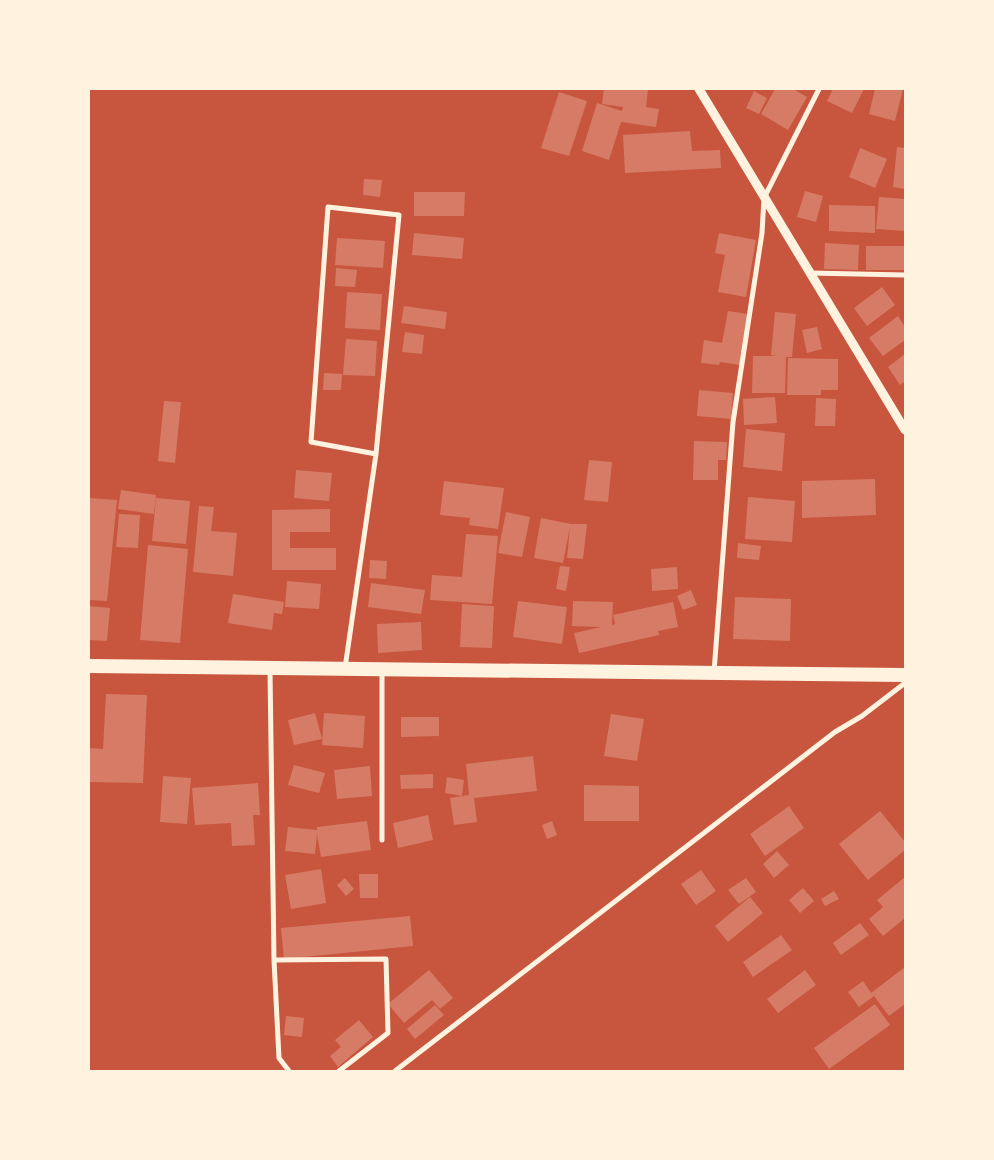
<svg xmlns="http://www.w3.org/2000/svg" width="994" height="1160" viewBox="0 0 994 1160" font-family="'Roboto Condensed',sans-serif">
	<rect width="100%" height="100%" fill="#c8553d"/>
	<path fill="#d67c66" d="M604,89H648L646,107L659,109L656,127L621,122L609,160L582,151L597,103L622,111L623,107L602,104Z
		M775,89H793L807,97L788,130L761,114Z
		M833,89H864L852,113L827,101Z
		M875,89H903L895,121L869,114Z
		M754,91L767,98L759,114L746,108Z
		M559,92L587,101L569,156L541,148Z
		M690,131L692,151L720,150L721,168L625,173L623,135Z
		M897,147L905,148V189L893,187Z
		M860,148L887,159L875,188L849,177Z
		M364,179L382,180L380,197L363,195Z
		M805,191L823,196L816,222L797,217Z
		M414,192H465L464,216H414Z
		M879,197L905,199V231L876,229Z
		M829,205L875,206V233L829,231Z
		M414,233L464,238L462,259L412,255Z
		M719,233L756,240L746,297L718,292L725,255L715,253Z
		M337,238L385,241L383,268L335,265Z
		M825,243L859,245L858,270L824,269Z
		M866,246H905V270H866Z
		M336,268L357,270L355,287L335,286Z
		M882,287L895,305L867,326L854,308Z
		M347,292L382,294L380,330L345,328Z
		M404,306L447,312L445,329L401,323Z
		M728,311L748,314L740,365L720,362L719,365L701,363L704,340L722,343Z
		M775,312L796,314L792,357H786L785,393H752L753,356H777L771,355Z
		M898,316L905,327V340L883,356L869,338Z
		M817,327L822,349L807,353L802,330Z
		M405,332L424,335L422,354L402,352Z
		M346,339L377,341L375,376L343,375Z
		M905,354V381L900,385L888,367Z
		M788,358L838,359V390H821V395H787Z
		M324,373L342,374L341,390H323Z
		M699,390L733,393L731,419L697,416Z
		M775,397L777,423L744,425L743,399Z
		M816,398L836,399L835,426H815Z
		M164,401L181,402L175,463L158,461Z
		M746,429L785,433L782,471L743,467Z
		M694,441L727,442L726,460H718V480H693Z
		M589,460L612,462L608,502L584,500Z
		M296,470L332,473L329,501L294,498Z
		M875,479L876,515L802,518V481Z
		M444,481L504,488L498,529L469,525L470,518L440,515Z
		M121,490L156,495L154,514L118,509Z
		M748,497L795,501L792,542L745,539Z
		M89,498L117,500L107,601L89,600Z
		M156,498L190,501L186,544L152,541Z
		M199,506L214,507L211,531L237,533L233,576L193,572Z
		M330,509V532H290V548H336V570H272V510Z
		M506,512L530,517L522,557L498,553Z
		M119,514L140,515L138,548L116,547Z
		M541,518L571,524H587L583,559L567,558L570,527L563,563L534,558Z
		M466,534L498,536L492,604L430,600L432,575L462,577Z
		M738,543L761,546L759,560L737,558Z
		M148,545L188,549L180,643L140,640Z
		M370,560L387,561L386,579L369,578Z
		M560,566L570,567L566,591L556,589Z
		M677,567L678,589L652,591L651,569Z
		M287,581L321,584L319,609L285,607Z
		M371,583L425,590L421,614L368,607Z
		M691,590L697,605L683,610L677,596Z
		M233,594L284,602L282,614L274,613L272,630L228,623Z
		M735,597L791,599L790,641L733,639Z
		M518,601L567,607L562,644L513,637Z
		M573,601L613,602L612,625L615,624L613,615L673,602L678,627L658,631L659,635L579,653L574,633L601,627L572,626Z
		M462,604L494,606L492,648L460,647Z
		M89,606L110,608L107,641L89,640Z
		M421,622L422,650L378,653L377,624Z
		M106,694L147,695L143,783L89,782L90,748L103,749Z
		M315,713L322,739L294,745L288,720Z
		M324,713L365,716L363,748L322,745Z
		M611,714L644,719L637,761L604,756Z
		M401,717H439V736L401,737Z
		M533,756L537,791L474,798L477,822L454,825L450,798L469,795L466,764Z
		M294,765L325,773L319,793L288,785Z
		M370,766L372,796L337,799L334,770Z
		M433,774V788L401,789L400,775Z
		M163,776L191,778L187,824L160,822Z
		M447,777L464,780L462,796L445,793Z
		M258,783L260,815H253L255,845L232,846L231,823L195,825L192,788Z
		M584,785L639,786V821H584Z
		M789,806L804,828L765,856L750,834Z
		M880,811L905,842V850L868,880L839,844Z
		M428,815L433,840L398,848L393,823Z
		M367,821L371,850L321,857L317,834L315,854L285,851L288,827L317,830V827Z
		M552,821L557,835L547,839L542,825Z
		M777,851L789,865L774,878L763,864Z
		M321,869L326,903L291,909L285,875Z
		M701,870L716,891L696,905L681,884Z
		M359,874H378V898H360Z
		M905,877V918L883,936L869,919L883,907L877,900Z
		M345,878L354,889L346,896L337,885Z
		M746,878L756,892L739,904L728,890Z
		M803,888L814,901L800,913L789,900Z
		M834,891L839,899L825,906L821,899Z
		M750,897L763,913L728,942L715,926Z
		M410,916L413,946L284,959L281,928Z
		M860,923L869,935L841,955L833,943Z
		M781,935L792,950L753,977L743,962Z
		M905,967V1004L889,1016L874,996L859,1007L848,992L863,981L871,993Z
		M429,970L453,998L440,1009L432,1000L404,1023L388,1004Z
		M805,970L816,985L778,1013L767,999Z
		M875,1004L890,1025L829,1069L814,1048Z
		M435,1005L444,1015L415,1039L407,1029Z
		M286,1016L304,1018L302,1037L284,1035Z
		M359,1020L373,1037L338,1067L330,1056L341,1047L335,1040Z"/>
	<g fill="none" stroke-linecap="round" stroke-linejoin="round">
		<path stroke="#fff3e0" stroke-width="5" d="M810,273L905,275
			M345,668L376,454L399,215L328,207L311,442L376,454
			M270,670L274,960L279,1058L289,1071
			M714,672L733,422L762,233L764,198L819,89
			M382,840V671
			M274,960L386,959L388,1033L339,1071
			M395,1071L835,732L862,716L905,683"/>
		<path stroke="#fff3e0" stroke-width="9" d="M699,89L905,430"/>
		<path stroke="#fff3e0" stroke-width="14" d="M89,666L905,675"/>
	</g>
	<rect width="994" height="1160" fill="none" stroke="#fff3e0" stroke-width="180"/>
</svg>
